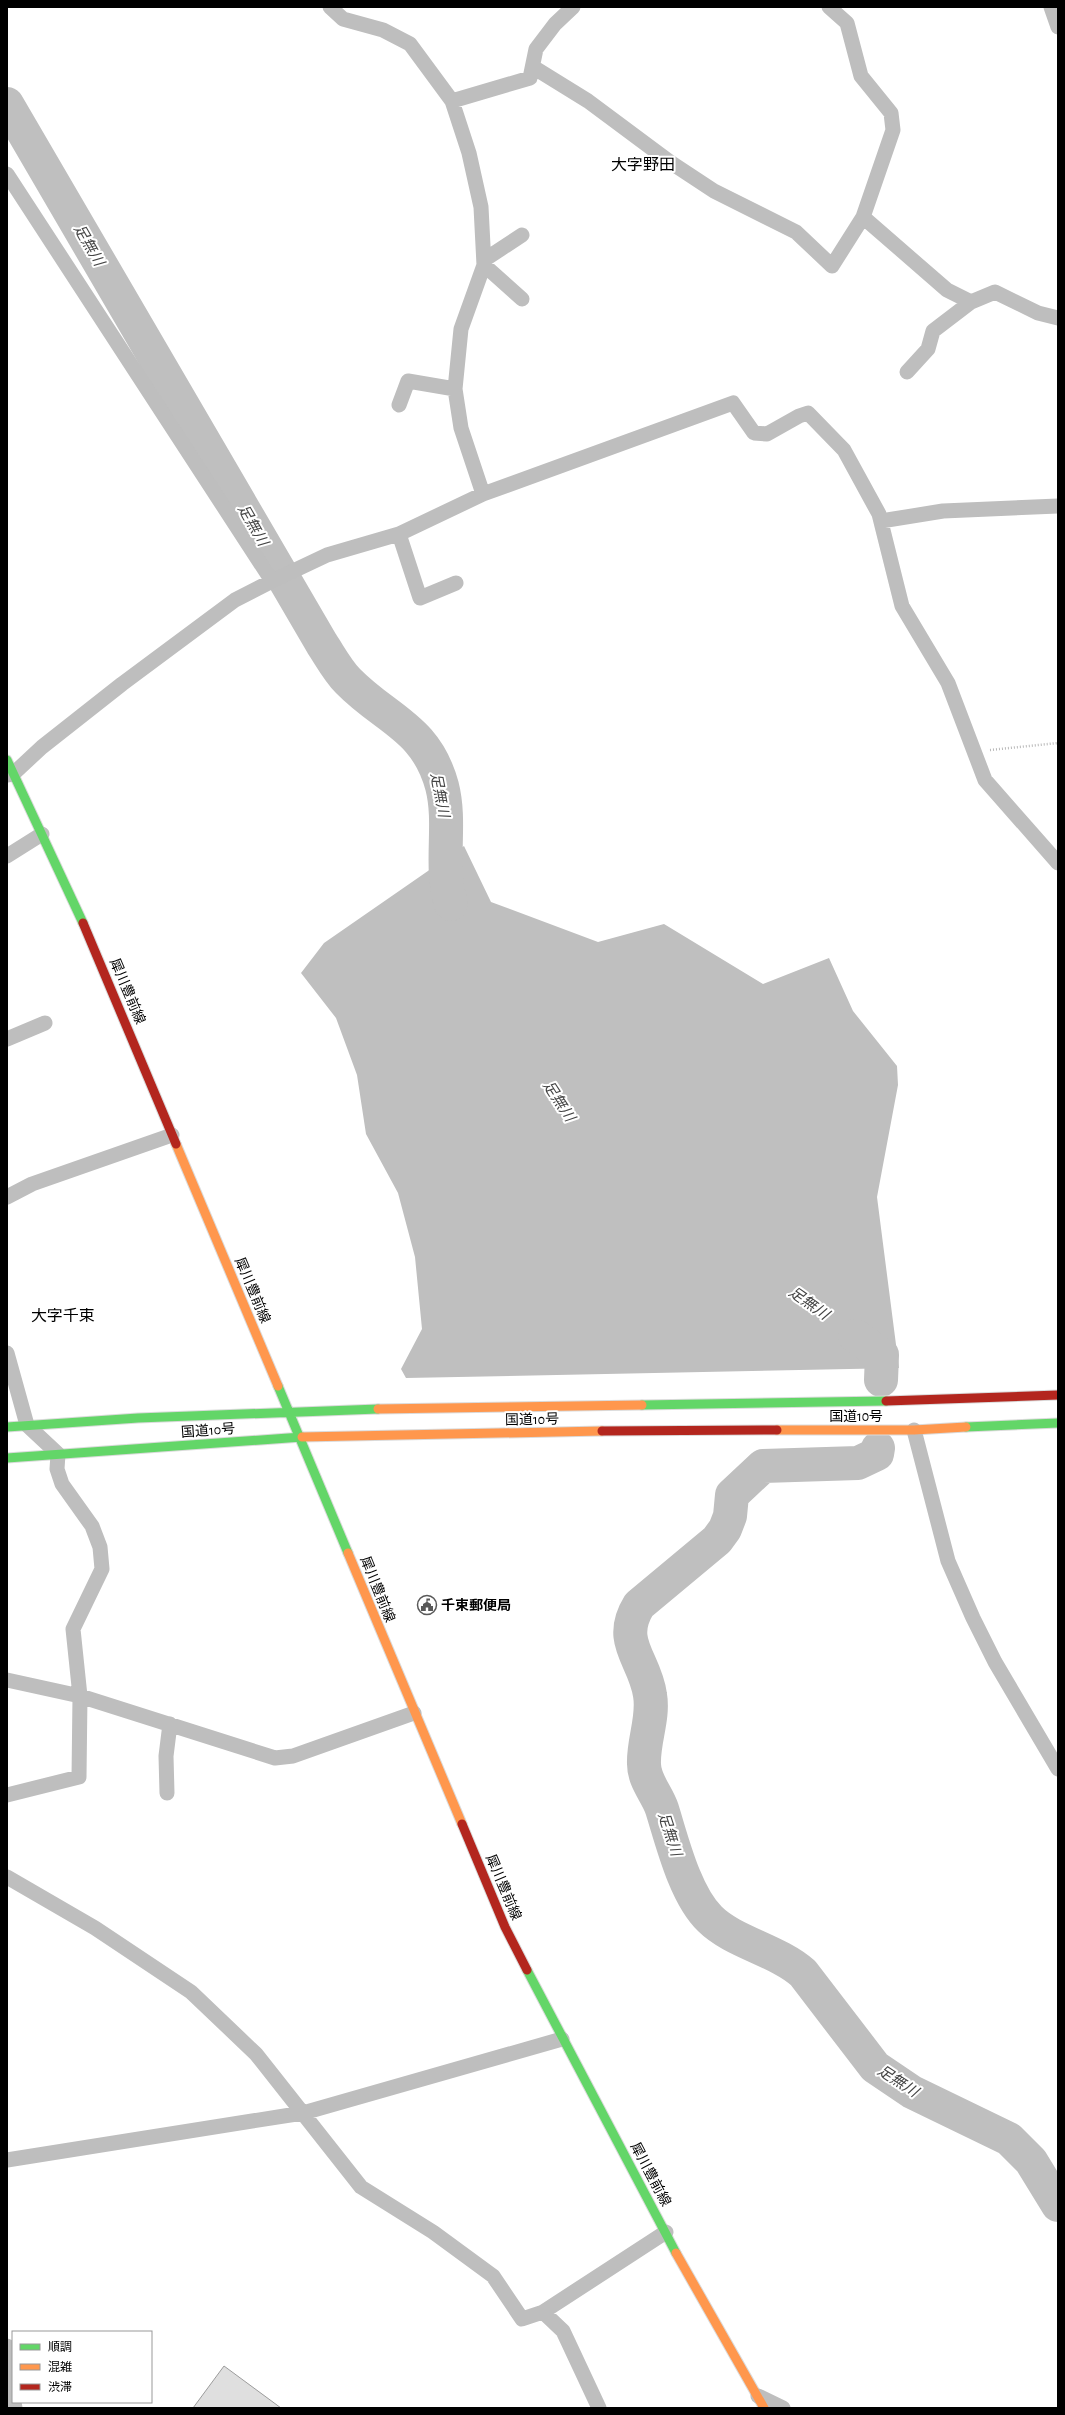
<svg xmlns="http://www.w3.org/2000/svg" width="1065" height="2415" viewBox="0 0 1065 2415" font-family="'Alegreya Sans','Noto Sans JP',sans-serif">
	<rect width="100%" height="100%" fill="#fff"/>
	<path fill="#bfbfbf" d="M464,846L491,902L598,942L664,924L763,984L829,958L853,1011L897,1066L898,1085L877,1197L899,1368L406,1378L401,1369L422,1329L415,1257L398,1193L366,1134L357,1075L336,1018L301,973L324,943Z"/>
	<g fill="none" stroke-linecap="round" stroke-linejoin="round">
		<path stroke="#bfbfbf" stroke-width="34" d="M7,104L322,644C330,656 338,671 348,681C386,720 426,727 442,786C452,825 439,865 451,904
			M855,1336L882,1355L881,1380
			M878,1448L877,1454L858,1463L763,1466L732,1495L730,1516L725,1529L717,1540L639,1605C616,1642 645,1659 650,1695C654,1718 643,1741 644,1764C644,1781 657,1794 662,1809C672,1841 685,1895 710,1919C733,1942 777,1950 803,1973L875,2067L912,2092L1009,2139L1031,2161L1058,2205"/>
	</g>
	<path fill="#dfdfdf" stroke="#9c9c9c" d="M224,2366L281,2408H193Z"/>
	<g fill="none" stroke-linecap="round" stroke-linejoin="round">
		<defs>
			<path id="fast" d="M7,760L83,923
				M278,1386L348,1553
				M642,1405L886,1401
				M7,1427L138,1418L378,1409
				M966,1427L1058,1423
				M7,1458L302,1437
				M527,1970L676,2253"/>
			<path id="slow" d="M176,1144L278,1386
				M378,1409L642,1405
				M777,1430H914L966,1427
				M302,1437L602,1431
				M348,1553L462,1824
				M676,2253L764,2408"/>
			<path id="jam" d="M83,923L176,1144
				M886,1401L1058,1395
				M602,1431L777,1430
				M462,1824L505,1927L527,1970"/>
		</defs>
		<use href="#fast" stroke="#dbdbdb" stroke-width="11"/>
		<use href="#slow" stroke="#dbdbdb" stroke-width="11"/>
		<use href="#jam" stroke="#dbdbdb" stroke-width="11"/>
		<path stroke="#b9b9b9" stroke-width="2.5" stroke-dasharray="1 2" stroke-linecap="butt" d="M990,750L1058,743"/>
		<path stroke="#bebebe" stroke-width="15" d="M330,7L343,19L383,30L410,44L452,101L469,153L481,207L484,265L461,329L455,389L461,428L483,494
			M1051,7L1058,27
			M533,67L588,101L670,162L714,191L796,232L832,266L863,217L893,130L891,113L861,76L847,23L829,7
			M452,101L530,78L536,49L555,24L573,7
			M7,174L272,581
			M863,217L947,290L971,302
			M484,260L522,235
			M484,265L522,299
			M907,372L928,349L933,331L971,302L995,292L1038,313L1058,318
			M399,405L408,381L455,389
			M881,521L943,511L1058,506
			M399,534L420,598L456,583
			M7,775L13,774L42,747L122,684L235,600L272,581L327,555L399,534L483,494L733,403L754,433L767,434L799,416L808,413L844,450L879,514L902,606L948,683L985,780L1058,863
			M7,856L42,834
			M7,1039L45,1023
			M7,1197L32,1184L172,1135
			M7,1353L27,1425L58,1454L57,1469L62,1484L92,1526L100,1547L102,1569L73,1629L80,1696L79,1777L7,1795
			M914,1430L948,1561L973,1618L995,1662L1058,1769
			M7,1680L80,1696L275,1758L293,1756L414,1713
			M167,1793L166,1756L170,1724
			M7,1877L95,1928L191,1992L256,2054L361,2187L433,2232L493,2276L522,2319L543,2312L666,2232
			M7,2160L303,2113L562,2039
			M543,2312L563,2331L599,2408
			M7,2346L13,2394
			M758,2396L783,2408
			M14,2402L15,2408"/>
		<use href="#fast" stroke="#63d668" stroke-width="9"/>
		<use href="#slow" stroke="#ff974d" stroke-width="9"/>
		<use href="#jam" stroke="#b3261e" stroke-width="9"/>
	</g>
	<defs>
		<symbol id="civic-ring" viewBox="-11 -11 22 22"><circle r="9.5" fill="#fff" stroke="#595959" stroke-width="1.5"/><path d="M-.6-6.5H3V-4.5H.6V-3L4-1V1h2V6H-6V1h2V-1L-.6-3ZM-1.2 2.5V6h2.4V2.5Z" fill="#595959"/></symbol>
	</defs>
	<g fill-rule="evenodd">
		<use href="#civic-ring" x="416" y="1594" width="22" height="22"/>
	</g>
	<g text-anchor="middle" stroke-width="4" stroke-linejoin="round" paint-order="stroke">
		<g font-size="14" fill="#000" stroke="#fff">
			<text transform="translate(128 991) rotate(67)" y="5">犀川豊前線</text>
			<text transform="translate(253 1290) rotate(67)" y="5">犀川豊前線</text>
			<text x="856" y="1421">国道10号</text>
			<text transform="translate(532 1419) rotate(-1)" y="5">国道10号</text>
			<text transform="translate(208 1430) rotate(-4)" y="5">国道10号</text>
			<text transform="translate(378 1589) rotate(68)" y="5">犀川豊前線</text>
			<text transform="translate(504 1887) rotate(67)" y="5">犀川豊前線</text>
			<text transform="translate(651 2174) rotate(62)" y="5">犀川豊前線</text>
		</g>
		<g font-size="14" font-weight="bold" fill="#000" stroke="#fff" text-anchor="start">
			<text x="441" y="1610">千束郵便局</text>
		</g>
		<g font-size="15" font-style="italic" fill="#444" stroke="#fff">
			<text transform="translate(89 245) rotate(60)" y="5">足無川</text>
			<text transform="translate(253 525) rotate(60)" y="5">足無川</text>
			<text transform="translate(440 795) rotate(79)" y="5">足無川</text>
			<text transform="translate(559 1101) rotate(57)" y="5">足無川</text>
			<text transform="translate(809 1303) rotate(35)" y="5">足無川</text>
			<text transform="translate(670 1834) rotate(72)" y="5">足無川</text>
			<text transform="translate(898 2081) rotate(33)" y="5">足無川</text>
		</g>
		<g font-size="16" fill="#000" stroke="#fff">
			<text x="643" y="170">大字野田</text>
			<text x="63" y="1321">大字千束</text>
		</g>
	</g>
	<rect width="1065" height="2415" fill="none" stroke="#000000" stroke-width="16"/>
	<rect x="12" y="2331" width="140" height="72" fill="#ffffff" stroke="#999999"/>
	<rect x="20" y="2344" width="20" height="6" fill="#63d668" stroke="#999999"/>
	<text x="48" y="2351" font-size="12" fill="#000000">順調</text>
	<rect x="20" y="2364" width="20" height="6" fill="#ff974d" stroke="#999999"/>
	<text x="48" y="2371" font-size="12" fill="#000000">混雑</text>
	<rect x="20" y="2384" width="20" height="6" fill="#b3261e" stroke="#999999"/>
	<text x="48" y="2391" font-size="12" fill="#000000">渋滞</text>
</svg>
